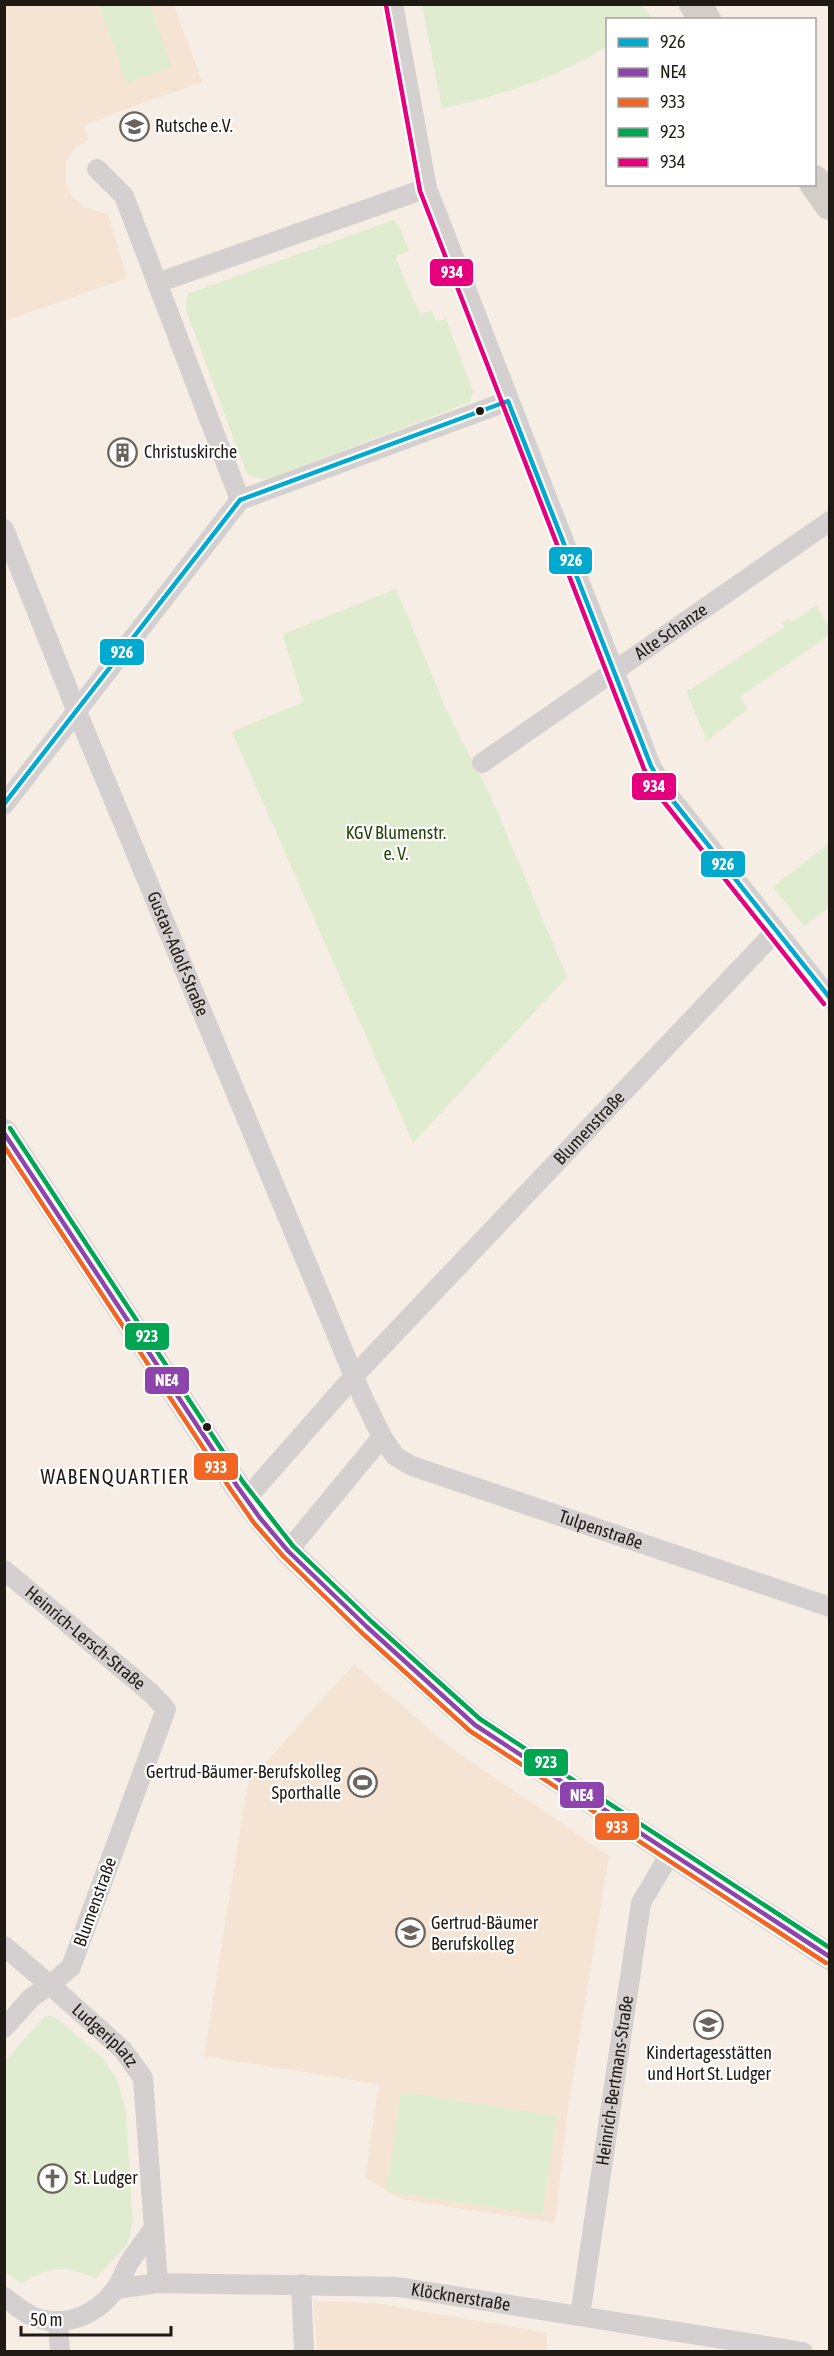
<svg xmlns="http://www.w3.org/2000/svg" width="834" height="2356" viewBox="0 0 834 2356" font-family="'Asap Condensed',sans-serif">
	<rect width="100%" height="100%" fill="#f6ede4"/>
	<path fill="#f5e4d4" d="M4,5H174L202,82L118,112L85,126L88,140L76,147L66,160V183L72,197L84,207L108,214L127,278L5,321Z
		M354,1664L450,1747L609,1856L567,2115L555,2223L401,2199L365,2178L379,2084L204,2056L248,1782Z
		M313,2301L375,2303L547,2333V2351H317Z"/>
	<path fill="#e0eccf" d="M99,5H150L172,67L127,83Z
		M422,5H642L652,19L608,20L607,46C560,77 497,97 442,108Z
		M394,220L401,230L409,251L395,257L420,314L432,310L436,322L446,318L473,392L470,402L271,478C260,480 254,479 246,472L186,310V298L189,293Z
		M396,589L450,718L488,790L567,977L413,1143L232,732L303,702L283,634Z
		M816,606L829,626V635L740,697L748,709L707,741L686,691L689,688L690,690L785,627L783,623L788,619L791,622Z
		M829,843V908L804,926L773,887Z
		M45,2016L55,2017L104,2059L117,2079L126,2112L133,2222L127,2245L96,2278C63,2265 52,2266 21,2283L5,2271V2061Z
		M401,2092L557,2116L542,2215L386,2191Z"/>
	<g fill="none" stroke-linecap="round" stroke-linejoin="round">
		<g stroke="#d4d0cf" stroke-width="20">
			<path d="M393,4L427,188L651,766L666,792L830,999"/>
			<path d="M97,169L124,196L240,500"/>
			<path d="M157,283L427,188"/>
			<path d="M240,500L508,401"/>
			<path id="s1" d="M4,529L77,712L363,1398L382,1437L288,1551"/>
			<path id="s2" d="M482,763L830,521"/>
			<path d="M4,805L240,500"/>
			<path id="s3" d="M382,1437L395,1456L412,1466L830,1607"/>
			<path id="s4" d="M247,1498L354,1376L775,932"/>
			<path id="s5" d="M4,1570L151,1693L166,1709L71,1967L50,1985L4,1946"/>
			<path id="s6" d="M4,2028L32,1997L50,1985L123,2050L143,2078L158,2283"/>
			<path d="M301,2284L304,2352"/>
			<path id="s7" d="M116,2289L158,2283L398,2287L803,2352"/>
			<path d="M4,2297C15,2305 27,2316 40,2319C69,2327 99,2313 116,2288C122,2281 124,2271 129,2263C136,2252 145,2241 153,2229"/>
			<path id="s8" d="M580,2316L641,1903L671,1852"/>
			<path d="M58,2321L60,2352"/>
		</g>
		<path stroke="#d4d0cf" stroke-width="26" d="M4,1132L237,1486L260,1518L288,1551L367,1627L475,1725L830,1957"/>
		<path stroke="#d3cdc8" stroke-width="32" d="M695,4L705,20
			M814,181L830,204"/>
		<defs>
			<path id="bus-1" d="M508,401L651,766L666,792L830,998
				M240,500L508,401
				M4,804L240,500"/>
			<path id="bus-2" d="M4,1133L237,1486L260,1518L288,1551L367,1627L475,1725L830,1957"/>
			<path id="bus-3" d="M4,1146L231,1490L254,1523L283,1556L362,1633L470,1731L826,1963"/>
			<path id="bus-4" d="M10,1128L243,1482L293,1546L372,1622L480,1719L830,1948"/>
			<path id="bus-5" d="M386,5L420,191L644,769L660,797L824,1004"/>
		</defs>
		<use href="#bus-1" stroke="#fff" stroke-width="9"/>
		<use href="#bus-2" stroke="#fff" stroke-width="9"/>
		<use href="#bus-3" stroke="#fff" stroke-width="9"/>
		<use href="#bus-4" stroke="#fff" stroke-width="9"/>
		<use href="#bus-5" stroke="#fff" stroke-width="9"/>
		<use href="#bus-1" stroke="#00a9ce" stroke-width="4.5"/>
		<use href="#bus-2" stroke="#8e44ad" stroke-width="4.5"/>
		<use href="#bus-3" stroke="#f26522" stroke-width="4.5"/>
		<use href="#bus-4" stroke="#00a651" stroke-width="4.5"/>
		<use href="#bus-5" stroke="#e5007d" stroke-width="4.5"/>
	</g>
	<defs>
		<symbol id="school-ring" viewBox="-11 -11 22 22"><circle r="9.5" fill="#fff" stroke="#6b645d" stroke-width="1.5"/><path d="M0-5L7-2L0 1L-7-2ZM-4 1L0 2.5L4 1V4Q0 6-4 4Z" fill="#6b645d"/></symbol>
		<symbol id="building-ring" viewBox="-11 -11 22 22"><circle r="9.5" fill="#fff" stroke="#6b645d" stroke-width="1.5"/><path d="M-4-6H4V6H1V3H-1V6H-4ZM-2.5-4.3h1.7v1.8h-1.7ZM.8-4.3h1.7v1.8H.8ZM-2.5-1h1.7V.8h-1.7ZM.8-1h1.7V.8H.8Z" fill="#6b645d"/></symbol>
		<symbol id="stadium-ring" viewBox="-11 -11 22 22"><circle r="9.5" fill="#fff" stroke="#6b645d" stroke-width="1.5"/><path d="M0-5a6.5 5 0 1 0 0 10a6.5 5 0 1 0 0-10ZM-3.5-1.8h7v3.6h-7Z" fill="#6b645d"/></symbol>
		<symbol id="church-ring" viewBox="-11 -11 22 22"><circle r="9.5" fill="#fff" stroke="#6b645d" stroke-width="1.5"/><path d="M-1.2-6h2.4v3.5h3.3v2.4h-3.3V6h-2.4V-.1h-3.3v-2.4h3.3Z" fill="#6b645d"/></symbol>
	</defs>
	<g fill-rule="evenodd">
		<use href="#school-ring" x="118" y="110" width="33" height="33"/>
		<use href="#building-ring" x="106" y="436" width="33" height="33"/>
		<use href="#stadium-ring" x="346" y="1766" width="33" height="33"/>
		<use href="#school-ring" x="394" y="1916" width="33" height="33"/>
		<use href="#school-ring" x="692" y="2008" width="33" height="33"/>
		<use href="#church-ring" x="36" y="2162" width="33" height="33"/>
	</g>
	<g fill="#201a14" stroke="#fff" stroke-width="2">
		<circle cx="480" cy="411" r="5"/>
		<circle cx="207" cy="1427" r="5"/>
	</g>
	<g text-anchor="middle" stroke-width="4.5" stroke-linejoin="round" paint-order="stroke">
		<g font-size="18" fill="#201a14" stroke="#fff" text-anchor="start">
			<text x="155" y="132">Rutsche e.V.</text>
			<text x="144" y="458">Christuskirche</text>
			<text x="341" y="1778" text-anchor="end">Gertrud-Bäumer-Berufskolleg<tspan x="341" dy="21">Sporthalle</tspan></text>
			<text x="431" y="1929">Gertrud-Bäumer<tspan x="431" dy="21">Berufskolleg</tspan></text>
			<text x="709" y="2059" text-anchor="middle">Kindertagesstätten<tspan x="709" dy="21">und Hort St. Ludger</tspan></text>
			<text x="74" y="2184">St. Ludger</text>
		</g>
		<g font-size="18" fill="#201a14" stroke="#fff">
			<text dy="6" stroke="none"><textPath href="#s2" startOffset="230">Alte Schanze</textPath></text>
			<text dy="6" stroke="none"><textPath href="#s1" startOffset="459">Gustav-Adolf-Straße</textPath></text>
			<text dy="6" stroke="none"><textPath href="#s4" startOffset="504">Blumenstraße</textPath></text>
			<text dy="6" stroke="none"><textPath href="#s3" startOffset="242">Tulpenstraße</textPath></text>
			<text dy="6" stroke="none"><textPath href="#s5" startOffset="106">Heinrich-Lersch-Straße</textPath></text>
			<text transform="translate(95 1902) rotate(-70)" y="6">Blumenstraße</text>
			<text dy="6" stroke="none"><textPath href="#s6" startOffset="138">Ludgeriplatz</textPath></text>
			<text dy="6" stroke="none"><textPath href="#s8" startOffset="238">Heinrich-Bertmans-Straße</textPath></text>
			<text dy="6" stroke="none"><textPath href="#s7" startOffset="346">Klöcknerstraße</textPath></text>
		</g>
		<g font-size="18" fill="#254506" stroke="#fff">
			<text x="396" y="839">KGV Blumenstr.<tspan x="396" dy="21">e. V.</tspan></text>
		</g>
		<g font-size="20" letter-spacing="1.5" fill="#201a14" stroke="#fff">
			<text x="115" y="1484">WABENQUARTIER</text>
		</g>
	</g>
	<g stroke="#fff" stroke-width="2">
		<rect x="429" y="258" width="45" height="29" rx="6" fill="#e5007d"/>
		<rect x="548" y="546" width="45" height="29" rx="6" fill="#00a9ce"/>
		<rect x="99" y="638" width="46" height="28" rx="6" fill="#00a9ce"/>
		<rect x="631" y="772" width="46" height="29" rx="6" fill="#e5007d"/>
		<rect x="700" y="850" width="46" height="28" rx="6" fill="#00a9ce"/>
		<rect x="124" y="1322" width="46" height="29" rx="6" fill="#00a651"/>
		<rect x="144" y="1366" width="46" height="29" rx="6" fill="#8e44ad"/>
		<rect x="193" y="1452" width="46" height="29" rx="6" fill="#f26522"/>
		<rect x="523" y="1748" width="46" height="29" rx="6" fill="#00a651"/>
		<rect x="559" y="1781" width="46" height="28" rx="6" fill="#8e44ad"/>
		<rect x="594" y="1812" width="46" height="29" rx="6" fill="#f26522"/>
	</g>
	<g font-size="16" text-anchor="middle" font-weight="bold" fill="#fff">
		<text x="452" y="278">934</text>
		<text x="571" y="566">926</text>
		<text x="122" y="658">926</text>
		<text x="654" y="792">934</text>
		<text x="723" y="870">926</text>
		<text x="147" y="1342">923</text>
		<text x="167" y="1386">NE4</text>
		<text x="216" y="1473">933</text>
		<text x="546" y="1768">923</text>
		<text x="582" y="1801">NE4</text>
		<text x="617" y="1833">933</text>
	</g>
	<rect width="834" height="2356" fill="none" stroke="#201a14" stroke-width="12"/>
	<rect x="606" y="18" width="210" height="168" fill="#ffffff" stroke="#a6a3a1" stroke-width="1.5"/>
	<rect x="618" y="38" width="30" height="9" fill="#00a9ce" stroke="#a6a3a1" stroke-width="1.5"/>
	<text x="660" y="48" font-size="18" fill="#201a14">926</text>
	<rect x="618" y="68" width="30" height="9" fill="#8e44ad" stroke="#a6a3a1" stroke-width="1.5"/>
	<text x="660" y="78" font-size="18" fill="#201a14">NE4</text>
	<rect x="618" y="98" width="30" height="9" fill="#f26522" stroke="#a6a3a1" stroke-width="1.5"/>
	<text x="660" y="108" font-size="18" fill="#201a14">933</text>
	<rect x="618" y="128" width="30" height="9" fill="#00a651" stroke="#a6a3a1" stroke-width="1.5"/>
	<text x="660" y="138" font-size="18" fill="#201a14">923</text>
	<rect x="618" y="158" width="30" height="9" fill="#e5007d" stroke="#a6a3a1" stroke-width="1.5"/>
	<text x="660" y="168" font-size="18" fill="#201a14">934</text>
	<path d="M21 2326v9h150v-9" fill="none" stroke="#201a14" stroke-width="3"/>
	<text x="30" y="2326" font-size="18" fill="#201a14" stroke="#ffffff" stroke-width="4.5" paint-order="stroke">50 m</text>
</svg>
